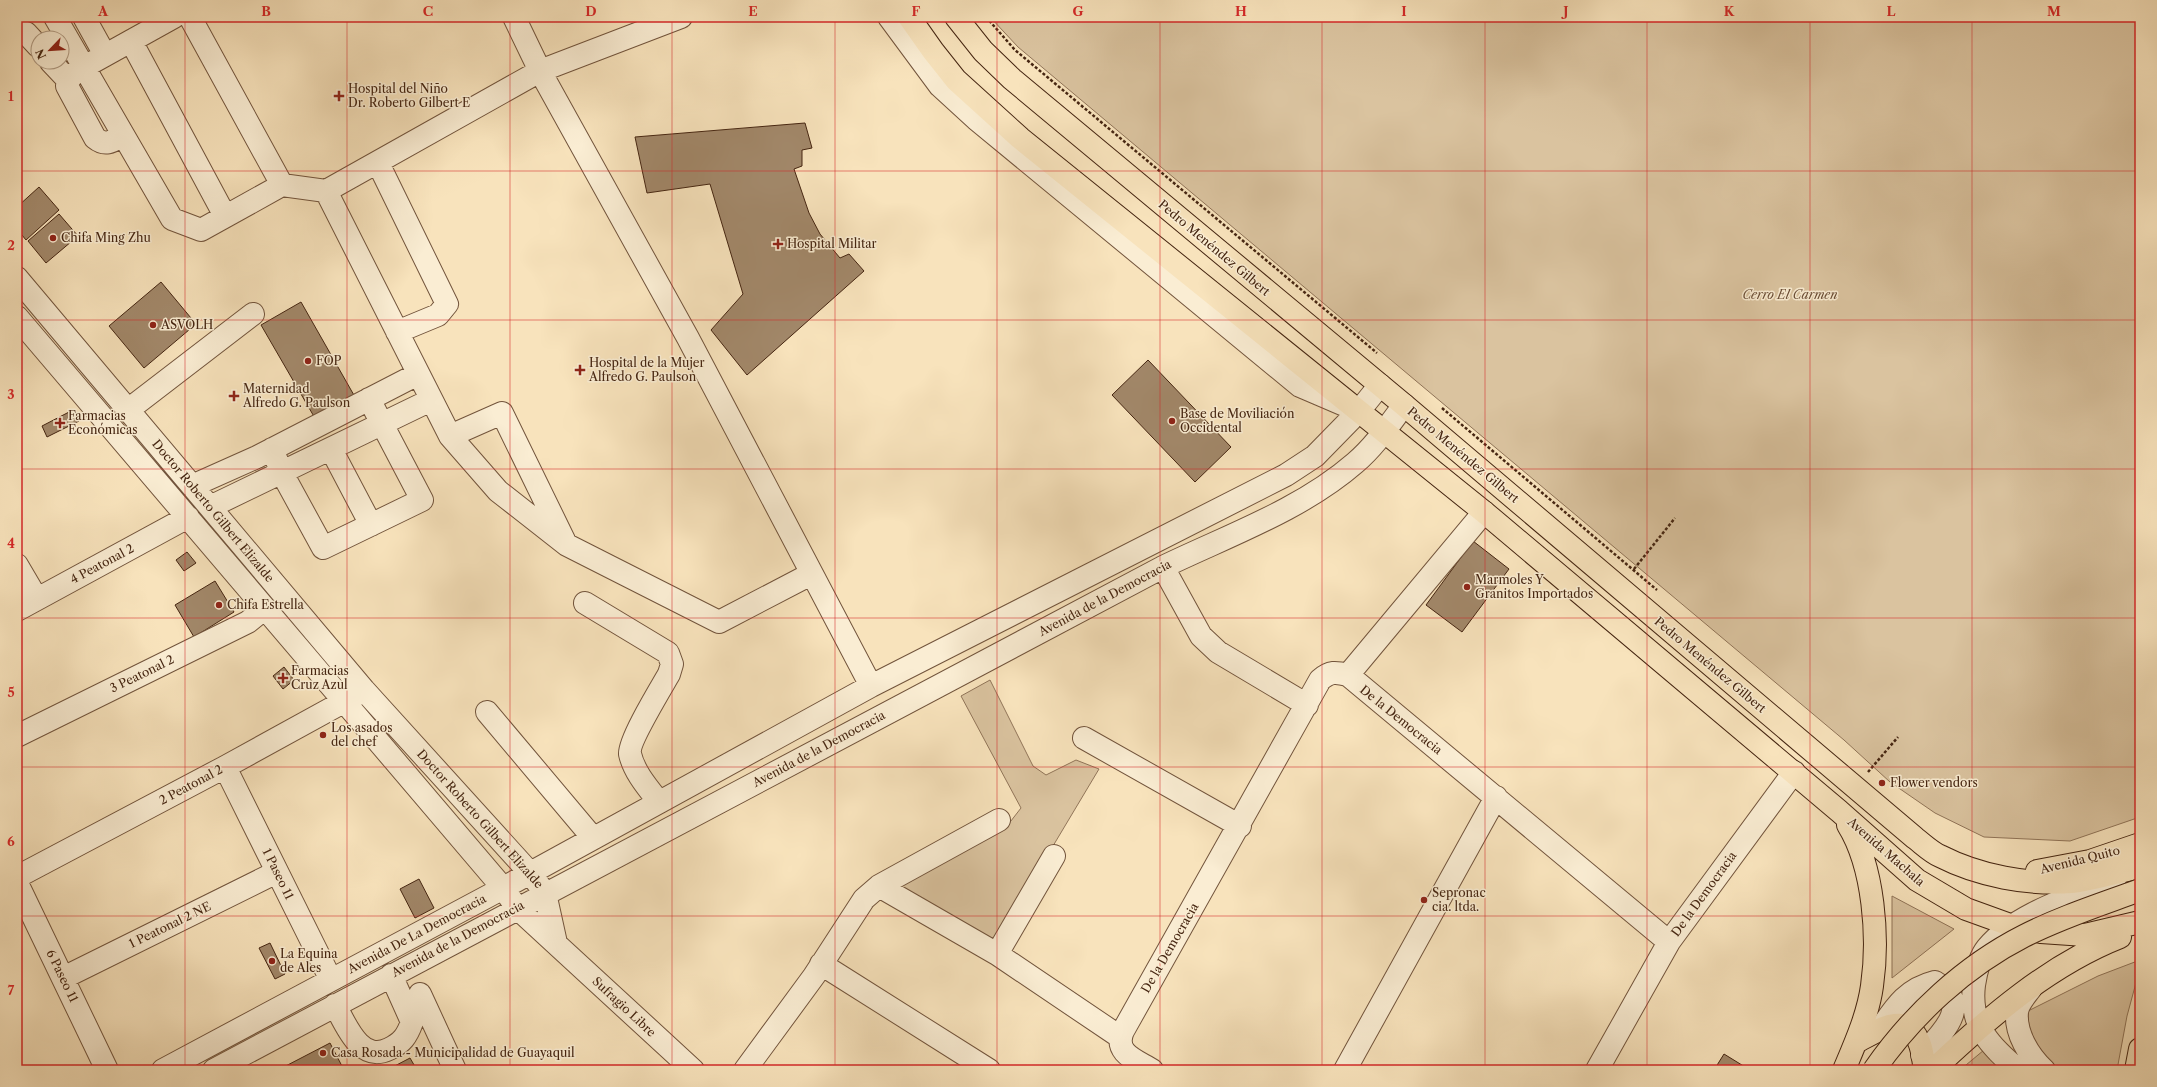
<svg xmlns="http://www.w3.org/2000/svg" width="2157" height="1087" viewBox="0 0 2157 1087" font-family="'Libre Caslon Text',serif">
	<rect width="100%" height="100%" fill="#f8e3bc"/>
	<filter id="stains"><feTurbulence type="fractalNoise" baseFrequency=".005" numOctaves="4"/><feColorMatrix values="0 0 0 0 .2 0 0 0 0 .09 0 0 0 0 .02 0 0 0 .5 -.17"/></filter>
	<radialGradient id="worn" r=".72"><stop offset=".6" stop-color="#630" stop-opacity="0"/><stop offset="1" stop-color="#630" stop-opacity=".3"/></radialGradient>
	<path fill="#dac39f" stroke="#907458" d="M990,17H2140V817L2070,841L1984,837L1935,813L1890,782L1844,740L1018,47Z
		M990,680L1033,766L1046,775L1076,760L1099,769L995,943L893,884L1007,826L1021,808L961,696Z
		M1892,896L1954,929L1892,978Z
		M2140,960V968L2127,1016L2117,1070H2057C2037,1052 2028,1039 2028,1011L2098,976Z
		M1984,1050L2004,1070H1960Z"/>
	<path fill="#a2886a" stroke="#452511" d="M805,123L812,148L802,150V166L794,169L809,213L820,234L840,258L849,254L864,271L747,375L711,330L743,294L710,184L647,193L635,137Z
		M39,187L59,210L26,240L17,229V207Z
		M59,214L78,236L46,263L28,241Z
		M161,282L196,324L144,368L109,326Z
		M301,302L355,397L316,420L261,325Z
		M1148,360L1231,447L1195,482L1112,395Z
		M71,411L79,421L47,437L42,426Z
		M1473,541L1509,569L1462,632L1426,605Z
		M187,552L196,563L184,571L176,560Z
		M215,581L234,612L194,637L175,605Z
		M284,667L294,680L283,689L273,676Z
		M419,879L434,908L415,918L400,889Z
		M270,943L285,974L275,979L259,948Z
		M330,1043L344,1070H278Z
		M1724,1054L1750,1070H1714Z
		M410,1058L417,1070H387Z"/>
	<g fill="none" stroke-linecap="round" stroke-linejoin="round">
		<defs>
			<path id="minor" d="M55,17L172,219L201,230L282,185L326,191L540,71L681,17
				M84,17L105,55
				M190,17L282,185
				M514,17L540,71L688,338L871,686
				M889,17L940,86L976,119L1300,386L1349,407
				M17,30L26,33L38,46
				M131,41L225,216
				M51,62L68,80
				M123,135C113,141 106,147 95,138L67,86C69,76 75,72 84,67L174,17
				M378,163L447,304L438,315L397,332
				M326,191L450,436L498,491L567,545L719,622L811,574
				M17,278L364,690L530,873L545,893L556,943
				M17,317L503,888L517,908L693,1070
				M128,410L253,314
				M450,436L502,413L564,540
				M272,449L282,473L323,548L422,500L369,399
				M331,449L371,525
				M192,486L257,457L418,374
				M210,507L431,400
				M17,565L37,599
				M1163,567L1201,636L1218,652L1307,705
				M585,603L668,653L672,664L669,674C661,688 628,742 630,754C634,772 648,788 659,802
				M17,610L188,517
				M1348,675L1484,512
				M487,712L593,838
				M17,736L248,622L264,609
				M1084,738L1240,826
				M225,767L331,980
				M17,877L225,767L356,695
				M17,883L107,1070
				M879,886L997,954L1120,1037
				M997,954L1054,856
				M821,964L989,1070
				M63,978L277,872
				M2031,988C2026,995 2018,1003 2017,1012C2015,1033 2029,1056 2044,1070
				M420,994L455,1070
				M335,1005C346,1025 360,1063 389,1049C402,1043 407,1036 412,1022L391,975
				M1881,1028C1896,1006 1907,989 1935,982C1974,1005 1942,1033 1922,1055
				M163,1070L494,893L871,686L1286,475L1315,456L1359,411L1380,385
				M214,1070L1163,567C1227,536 1301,510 1355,463C1374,447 1389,425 1404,405
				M745,1070L814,976L864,899L879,886L999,820
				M1152,1070C1136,1060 1113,1053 1123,1031L1320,680C1330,671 1336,672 1348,675L1669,942
				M1345,1070L1496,797
				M1597,1070L1669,942L1794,772
				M2018,1070C1990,1045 1969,1026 1974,985C1976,972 1979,958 1987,948C2015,914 2075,896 2115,879"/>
			<path id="major" d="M909,17L933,51L956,80L1020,138L1484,512L1839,811L1917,880L1966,909L2013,926L2041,932L2085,935L2140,922
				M956,17L983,51L1012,79L1404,405L1915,838C1923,844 1931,852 1940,856C1979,876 2028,885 2071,882C2094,879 2117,872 2140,867
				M2037,871L2090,861L2140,844
				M1856,1042C1876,1032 1906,1009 1919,1042C1923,1051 1923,1061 1925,1070
				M1844,1070C1855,1044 1868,1015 1872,986C1879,938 1874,867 1848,825
				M1933,1070C1988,1018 2049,965 2120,937
				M2136,1070L2140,1049"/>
		</defs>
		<use href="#minor" stroke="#72543c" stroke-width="24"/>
		<use href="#major" stroke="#452511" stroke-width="24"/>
		<path stroke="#452511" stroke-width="2.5" stroke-dasharray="3 2" stroke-linecap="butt" d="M986,17L1015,50L1377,353
			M1442,408L1657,590
			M1634,569L1675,518
			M1868,772L1898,737"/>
		<use href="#minor" stroke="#faedd3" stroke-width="22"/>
		<use href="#major" stroke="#f8e3bc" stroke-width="22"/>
		<defs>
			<path id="major-bridge" d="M1874,1070C1912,1015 1965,966 2024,936C2061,917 2102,904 2140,890"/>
		</defs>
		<use href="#major-bridge" stroke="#452511" stroke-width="24" stroke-linecap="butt"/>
		<use href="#major-bridge" stroke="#f8e3bc" stroke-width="22"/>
	</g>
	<path fill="none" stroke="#d62828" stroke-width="1" stroke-opacity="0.55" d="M185,17V1070M347,17V1070M510,17V1070M672,17V1070M835,17V1070M997,17V1070M1160,17V1070M1322,17V1070M1485,17V1070M1647,17V1070M1810,17V1070M1972,17V1070M17,171H2140M17,320H2140M17,469H2140M17,618H2140M17,767H2140M17,916H2140"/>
	<g fill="#8f2418" stroke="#faedd3" stroke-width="1.5">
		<path d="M337 90h4v4h4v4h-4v4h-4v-4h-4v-4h4z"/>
		<circle cx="53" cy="238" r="4"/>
		<path d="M776 238h4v4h4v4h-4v4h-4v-4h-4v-4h4z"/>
		<circle cx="153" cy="325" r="4"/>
		<circle cx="308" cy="361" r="4"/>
		<path d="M578 364h4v4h4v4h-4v4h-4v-4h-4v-4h4z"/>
		<path d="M232 390h4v4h4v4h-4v4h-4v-4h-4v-4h4z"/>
		<circle cx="1172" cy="421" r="4"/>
		<path d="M58 417h4v4h4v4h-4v4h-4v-4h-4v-4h4z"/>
		<circle cx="1467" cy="587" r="4"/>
		<circle cx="219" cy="605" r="4"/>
		<path d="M281 672h4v4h4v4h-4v4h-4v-4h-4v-4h4z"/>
		<circle cx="323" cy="735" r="4"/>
		<circle cx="1882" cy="783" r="4"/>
		<circle cx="1424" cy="900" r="4"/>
		<circle cx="272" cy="961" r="4"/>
		<circle cx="323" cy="1053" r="4"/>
	</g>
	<g text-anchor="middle" stroke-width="3" stroke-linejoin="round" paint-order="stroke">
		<g font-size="12" fill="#452511" stroke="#faedd3" text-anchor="start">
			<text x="348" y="93">Hospital del Niño<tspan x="348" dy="14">Dr. Roberto Gilbert E</tspan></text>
			<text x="61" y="242">Chifa Ming Zhu</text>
			<text x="787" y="248">Hospital Militar</text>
			<text x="161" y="329">ASVOLH</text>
			<text x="316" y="365">FOP</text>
			<text x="589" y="367">Hospital de la Mujer<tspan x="589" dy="14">Alfredo G. Paulson</tspan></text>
			<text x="243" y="393">Maternidad<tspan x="243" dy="14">Alfredo G. Paulson</tspan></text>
			<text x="1180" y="418">Base de Moviliación<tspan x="1180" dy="14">Occidental</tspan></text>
			<text x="68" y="420">Farmacias<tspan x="68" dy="14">Económicas</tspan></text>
			<text x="1475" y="584">Marmoles Y<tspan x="1475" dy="14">Granitos Importados</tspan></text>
			<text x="227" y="609">Chifa Estrella</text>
			<text x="291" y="675">Farmacias<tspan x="291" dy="14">Cruz Azul</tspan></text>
			<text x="331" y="732">Los asados<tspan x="331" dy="14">del chef</tspan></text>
			<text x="1890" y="787">Flower vendors</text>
			<text x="1432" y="897">Sepronac<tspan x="1432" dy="14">cia. ltda.</tspan></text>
			<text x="280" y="958">La Equina<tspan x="280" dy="14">de Ales</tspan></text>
			<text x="331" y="1057">Casa Rosada - Municipalidad de Guayaquil</text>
		</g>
		<g font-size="12" fill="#452511" stroke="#faedd3">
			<text transform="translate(1214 248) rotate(40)" y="4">Pedro Menéndez Gilbert</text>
			<text transform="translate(1463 455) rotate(40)" y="4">Pedro Menéndez Gilbert</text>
			<text transform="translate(213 511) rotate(50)" y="4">Doctor Roberto Gilbert Elizalde</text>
			<text transform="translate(102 564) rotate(-28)" y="4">4 Peatonal 2</text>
			<text transform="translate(1105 598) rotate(-28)" y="4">Avenida de la Democracia</text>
			<text transform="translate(1710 665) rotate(40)" y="4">Pedro Menéndez Gilbert</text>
			<text transform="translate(142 674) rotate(-26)" y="4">3 Peatonal 2</text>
			<text transform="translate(1401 720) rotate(39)" y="4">De la Democracia</text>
			<text transform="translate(819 749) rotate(-28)" y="4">Avenida de la Democracia</text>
			<text transform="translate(191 785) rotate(-28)" y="4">2 Peatonal 2</text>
			<text transform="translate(480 819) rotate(48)" y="4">Doctor Roberto Gilbert Elizalde</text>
			<text transform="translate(1886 852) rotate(41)" y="4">Avenida Machala</text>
			<text transform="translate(2080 860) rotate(-14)" y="4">Avenida Quito</text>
			<text transform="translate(278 874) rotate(64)" y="4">1 Paseo 11</text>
			<text transform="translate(1704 894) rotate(-54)" y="4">De la Democracia</text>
			<text transform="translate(170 925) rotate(-26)" y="4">1 Peatonal 2 NE</text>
			<text transform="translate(417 934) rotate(-28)" y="4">Avenida De La Democracia</text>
			<text transform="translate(458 939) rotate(-28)" y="4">Avenida de la Democracia</text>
			<text transform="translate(1170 948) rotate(-60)" y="4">De la Democracia</text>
			<text transform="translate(62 976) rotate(64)" y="4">6 Paseo 11</text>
			<text transform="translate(624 1007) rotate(43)" y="4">Sufragio Libre</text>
		</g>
		<g font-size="12" font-style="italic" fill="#6a4c34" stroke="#faedd3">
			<text x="1790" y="299">Cerro El Carmen</text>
		</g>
	</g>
	<rect width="2157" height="1087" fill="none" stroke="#f8e3bc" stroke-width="44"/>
	<g transform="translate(50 50) rotate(245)"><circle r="19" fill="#faedd3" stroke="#b29d85"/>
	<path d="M0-3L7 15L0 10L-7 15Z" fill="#8f2418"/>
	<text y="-6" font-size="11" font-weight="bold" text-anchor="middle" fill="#452511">N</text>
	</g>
	<rect x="22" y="22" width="2113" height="1043" fill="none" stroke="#d62828" stroke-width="1.5"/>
	<g font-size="13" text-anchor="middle" font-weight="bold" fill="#d62828">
		<text x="103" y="16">A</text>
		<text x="266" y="16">B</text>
		<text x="428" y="16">C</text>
		<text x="591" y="16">D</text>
		<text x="753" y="16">E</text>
		<text x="916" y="16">F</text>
		<text x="1078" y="16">G</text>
		<text x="1241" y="16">H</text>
		<text x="1404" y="16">I</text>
		<text x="1566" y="16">J</text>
		<text x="1729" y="16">K</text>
		<text x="1891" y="16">L</text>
		<text x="2054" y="16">M</text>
		<text x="11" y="101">1</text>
		<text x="11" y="250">2</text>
		<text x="11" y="399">3</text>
		<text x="11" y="548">4</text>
		<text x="11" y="697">5</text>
		<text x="11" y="846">6</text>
		<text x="11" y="995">7</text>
	</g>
	<rect width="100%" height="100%" filter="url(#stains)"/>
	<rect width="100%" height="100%" fill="url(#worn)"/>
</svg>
